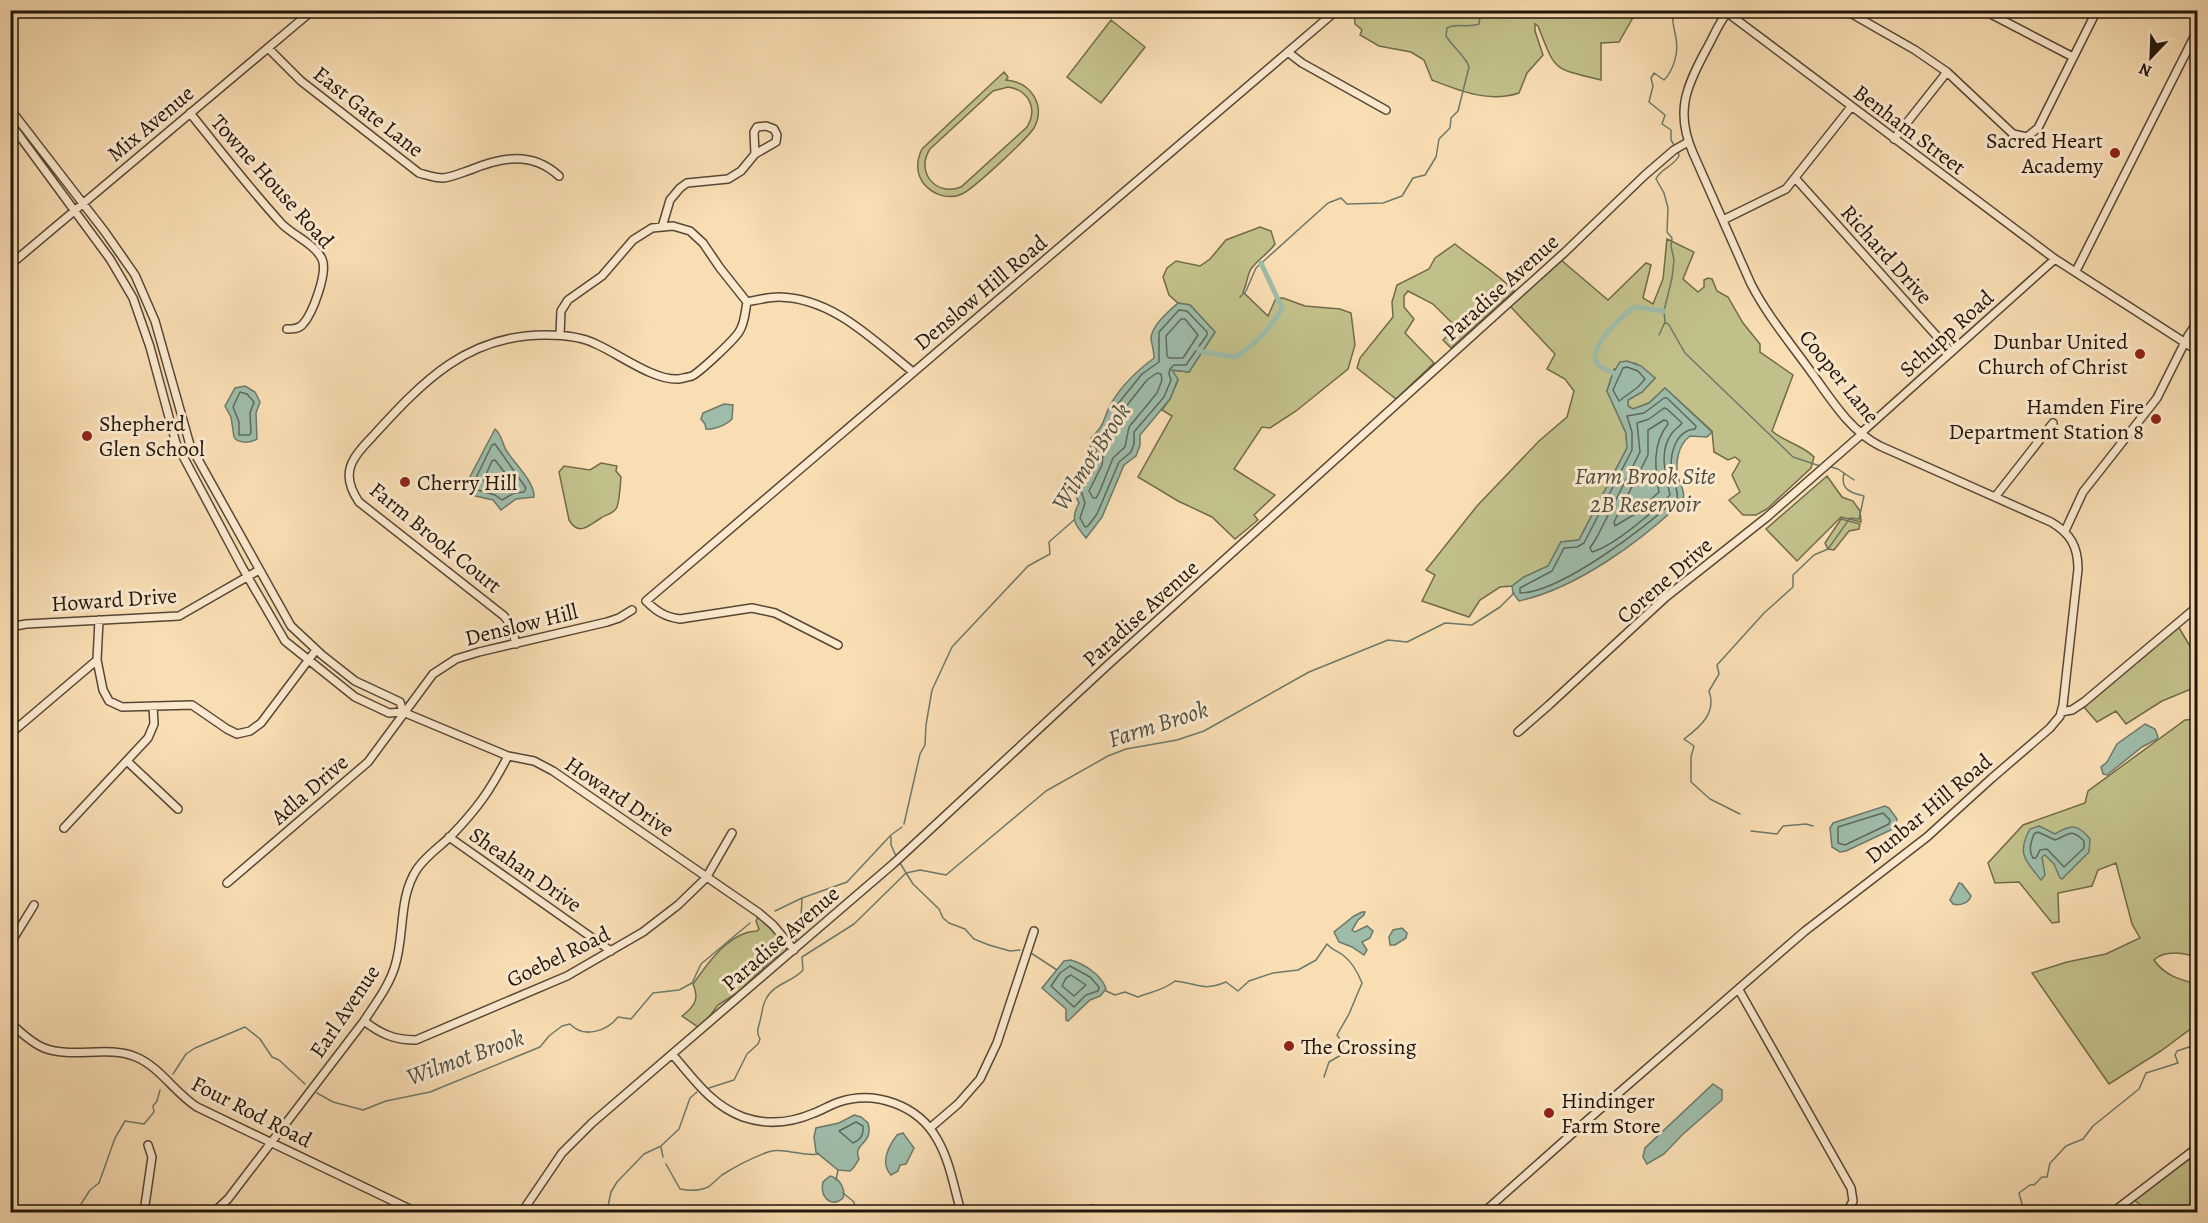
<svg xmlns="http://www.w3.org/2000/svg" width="2208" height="1223" viewBox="0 0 2208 1223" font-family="Alegreya,serif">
	<rect width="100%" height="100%" fill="#f9ddb3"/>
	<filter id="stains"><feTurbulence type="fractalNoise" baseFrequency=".00333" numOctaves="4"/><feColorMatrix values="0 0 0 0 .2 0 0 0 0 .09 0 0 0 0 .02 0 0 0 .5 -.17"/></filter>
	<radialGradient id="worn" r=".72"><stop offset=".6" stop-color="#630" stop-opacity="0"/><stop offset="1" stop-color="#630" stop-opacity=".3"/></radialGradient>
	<path fill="#c2c08a" stroke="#716a4a" stroke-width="1.5" fill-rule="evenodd" d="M1354,11V10L1644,11L1635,14L1619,42L1601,43V80C1552,68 1556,72 1538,26L1535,24V31L1543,55L1527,73L1519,93C1489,103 1460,91 1432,80L1424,60L1411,52L1379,46L1360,35L1362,30L1355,24Z
		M1111,20L1145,47L1101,103L1067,77Z
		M1004,72L1008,77L1006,80C1031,82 1046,105 1034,128C1026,140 973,189 962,194C949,200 933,195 924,184C916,174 916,161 922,149ZM1008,87C1029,90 1038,109 1027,127L961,187C936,197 915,172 930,149L993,91Z
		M1260,227L1271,231L1275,244C1268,254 1258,259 1251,269C1247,275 1247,285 1243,292L1268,316L1276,298H1283L1305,306L1340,309L1351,313L1355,345L1348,369L1296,411L1270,428L1262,427L1234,469L1275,495L1254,515L1258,520L1235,539L1212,517L1178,501L1138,477L1172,416L1162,410L1170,399L1178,380L1170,370L1189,372L1215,332L1190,305L1178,303L1169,295L1163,277L1167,268L1176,261L1200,266L1210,259L1226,240Z
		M1667,239L1694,252L1683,279L1698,292L1704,287V280L1708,278L1712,279L1717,291L1728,297L1743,323L1760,344V352L1793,375L1772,431C1784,442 1803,445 1814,457L1811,468L1767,509L1756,515H1743L1729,500L1740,492L1732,475L1740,461L1735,457L1728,460L1714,452L1712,431L1665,388L1649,403L1633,409L1628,406V400L1642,392L1655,378L1635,363L1614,369L1607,391L1626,433L1627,448L1579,540L1561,542L1548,566L1524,577L1512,586L1500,587L1480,600L1469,617L1422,601L1435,575L1426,570L1477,506L1539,441L1567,417L1574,391L1565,379L1547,369L1555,354L1510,306L1561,260L1608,300L1646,263L1651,265L1643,298L1653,304L1663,279Z
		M1455,244C1474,260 1497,272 1514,291L1451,348L1443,340L1456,327L1433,304L1408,291L1404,296V307L1414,319L1405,333L1434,363L1396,399L1357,368L1360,358L1393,317L1392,302L1397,285L1429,269L1435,258Z
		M601,463L617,466L616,471L621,477C620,486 620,498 617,507C614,514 607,514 601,518C589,525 579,537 569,520L559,472L564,466L590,470Z
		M1827,476L1842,497L1853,501L1860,511L1861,522L1841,517L1797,561L1766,529Z
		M1841,519L1860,524L1859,529L1849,531L1834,550L1828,549L1825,543Z
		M2178,626L2197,658V679L2189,690L2162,701L2126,724L2116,711L2097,722L2083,706Z
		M2197,719V957C2184,953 2165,949 2154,960C2164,975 2180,980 2197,984V1024L2161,1051L2109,1084L2032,973L2067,962L2106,954L2140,938L2132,924L2116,863L2098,870L2092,886L2058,893L2059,922L2052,923L2019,882L1995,883L1988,863L2023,825L2085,803L2088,791L2185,720Z
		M758,917L776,934L787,950L771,961L737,993L718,1005L709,1017L698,1027L682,1016C694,1007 700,999 693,984C708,963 729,932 757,931L759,929L756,921Z
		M2197,1153V1212H2150L2134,1200Z"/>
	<path fill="#9ebca9" stroke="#6c796a" stroke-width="1.5" d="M1178,303L1190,305L1215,332L1189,372L1172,370L1178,379L1170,399L1140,435V445L1136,456L1124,465L1102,517L1086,538C1075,525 1070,519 1079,503L1074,492L1089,462L1091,438C1107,423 1102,419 1112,402C1122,385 1138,370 1154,358C1154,351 1152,345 1151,339C1151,326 1169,311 1178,303Z
		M1627,361L1641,366L1655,378L1642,392L1628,400V406L1633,409L1649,403L1665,388L1712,432L1707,437L1690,436C1678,445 1675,462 1678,477C1681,486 1685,491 1683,501C1640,542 1577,588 1519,601L1513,593L1512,586L1524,577L1548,566L1561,542L1579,540L1627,448L1626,433L1607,391L1613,373L1620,362Z
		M245,386L255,392L260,402L256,413L257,439C251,443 238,444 234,437L231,417L225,406L235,388Z
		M724,404L733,405L732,419C726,425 714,430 706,429L705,424L701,419L703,413Z
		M495,429C501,433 502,443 506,450C514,463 535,482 534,497L516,499L501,510L493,500L471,495L464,488Z
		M2145,724L2155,729L2158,737L2157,739L2142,747L2107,775L2103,774L2101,767L2107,762L2117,744Z
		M1885,806L1889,808L1897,819L1895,828L1846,851L1840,852L1832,847L1830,828L1833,823Z
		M2039,826L2055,834C2071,824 2078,824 2090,839L2089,852L2062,879L2060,878L2054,864L2045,855L2042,857L2045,875L2041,880C2026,861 2016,854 2030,829Z
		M1959,883L1962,884L1971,896C1969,903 1960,906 1953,904L1950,900Z
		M1362,912H1365L1364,915L1358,920L1352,930L1355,932L1367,926L1373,931L1370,938L1362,942L1367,950L1364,955L1352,947L1339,942L1334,932L1354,916Z
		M1402,928L1407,933L1406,938L1395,945H1390L1389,937L1393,930Z
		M1071,960C1084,964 1102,975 1106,989L1100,996L1090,1000L1068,1021L1066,1020V1009L1042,988L1064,961Z
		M1713,1084L1722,1090V1100L1682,1135L1664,1154L1647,1164L1643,1157L1645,1148Z
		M854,1115L861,1117L868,1123C874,1146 852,1142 859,1159L854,1167L850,1171L838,1170L816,1152L814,1137L816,1128L839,1123Z
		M903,1133L914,1148L906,1164L900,1165L898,1171L891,1175C880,1163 888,1147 897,1135Z
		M830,1176C840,1178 846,1190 843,1198C830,1209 820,1196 823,1182Z"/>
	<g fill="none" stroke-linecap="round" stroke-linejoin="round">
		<path stroke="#5f685a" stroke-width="1.5" d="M1179,310L1187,311L1207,332V335L1186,365H1174L1170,369L1169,374L1171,380L1164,397L1134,432V444L1131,452L1119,462L1097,514L1088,526L1085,527L1080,518L1085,503L1081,491L1095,463L1097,441L1108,429L1117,405L1142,374L1159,362V332Z
			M1181,319H1185L1198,335L1183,358H1169L1167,356L1166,336Z
			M1627,367L1638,371L1645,379L1638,387L1619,401L1613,390L1623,368Z
			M1157,373L1161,374L1162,380L1157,393L1129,427L1125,447L1113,458L1099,493L1096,498H1093L1089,491L1102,465L1104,445L1115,433L1124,409L1147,380Z
			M240,392L247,394L254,402L250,413L251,433L249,435H239V422L233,407Z
			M1664,398H1667L1696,426L1695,429C1674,431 1669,457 1672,475C1673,483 1679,490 1677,498C1648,526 1560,593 1520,593V588L1552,571L1564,548L1577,547L1584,543L1632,450V432L1627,416L1644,413Z
			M1664,408L1667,409L1682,423C1679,427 1675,429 1672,433C1658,452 1666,475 1670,495C1653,512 1614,546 1592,552L1590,548L1597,537L1640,452L1637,423L1649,419Z
			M1664,420L1667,421L1668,424C1652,444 1655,468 1659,492L1635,514L1615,526L1614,522L1648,455V430Z
			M495,444L526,488L524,492L514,493L502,500L495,495L474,489L472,486L492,445Z
			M495,460L513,483L512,486L503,490L483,481L492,461Z
			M1883,813L1890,820L1889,824L1845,845L1838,843V827Z
			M2038,832L2055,840C2069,835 2070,827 2084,841V848L2064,867L2047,849L2040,850L2036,858H2033C2028,851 2031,842 2034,834Z
			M1070,966L1090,977L1099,987L1098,991L1086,995L1074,1007L1051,986L1060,973Z
			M1071,975L1086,985L1074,996L1062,986L1066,978Z
			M856,1122L863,1126C864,1135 861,1140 853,1143L839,1131Z"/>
		<path stroke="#6c796a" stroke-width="1.5" d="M1673,10C1671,22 1675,29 1676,39C1679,53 1673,71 1664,80L1654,73L1651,78L1653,86L1649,102L1665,115L1662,124L1671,130V140L1674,145
			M1240,297L1246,291L1256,268L1328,203L1341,198L1347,204L1383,203L1402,196L1413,178L1425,175L1436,157L1439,139L1450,128L1451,118L1458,111L1469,67C1467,58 1452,46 1446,36L1447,28C1457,23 1468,28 1479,24L1481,10
			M1665,322L1669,325L1685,353L1793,457L1820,466
			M1659,335L1665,322L1664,311L1672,278L1674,260L1671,246L1672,238L1667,232L1668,208L1664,193L1656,179C1661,168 1673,167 1679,156L1678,151
			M1831,467L1838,469L1854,480
			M1740,814L1710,799L1691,782V757L1694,746L1684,739C1700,727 1717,713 1709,691L1719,674L1717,665L1764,613L1793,587V575L1814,555L1828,549L1850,518L1859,519L1864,496C1850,493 1840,489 1844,473
			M904,824L920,754L925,745L926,725L932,690L952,647L1028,566L1050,554L1049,542L1074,520
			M1751,831L1777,834L1783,826L1806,824L1813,826
			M891,837V845L896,856
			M900,863L913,884L939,909L943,918L949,923L965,929L974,939L989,945L1010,951L1020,950
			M775,911L802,898L847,882L891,835L902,827
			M796,942L797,926L801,916L802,899
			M1031,953L1057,970
			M1106,991L1115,995L1125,992L1138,997C1151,992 1164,990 1175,981C1198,983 1201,992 1226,982L1238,991L1249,981L1273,973L1298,970L1316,960L1327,944C1332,950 1338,951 1344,956C1353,963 1358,973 1362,983L1349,1014L1337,1035L1343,1044L1341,1055L1329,1062L1324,1077
			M173,1074L186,1054L195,1048L245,1027L260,1039L272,1057L279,1060L305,1084
			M709,1088L734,1080L747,1054L758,1044L760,1039C756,1032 758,1029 760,1021C762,1014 762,1006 766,999C774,983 793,982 803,970L802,957L854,924L906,873L920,870L946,875L1046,791L1108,756L1126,749L1177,740L1204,731L1309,672L1388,640L1407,642L1445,623L1472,625L1500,607L1514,593
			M317,1093L333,1102L363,1110L386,1101L430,1092L540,1047L549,1036L562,1026L570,1024C584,1039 607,1031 618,1017L631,1019L653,993L679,990L692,983L701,964L750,923
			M661,1147L663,1157
			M666,1164L680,1189C689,1191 699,1191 708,1187C713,1184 717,1179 722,1175C736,1166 752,1158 768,1152C785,1147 802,1157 819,1154
			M836,1180L838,1170
			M843,1193L854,1202L855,1210L858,1212
			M76,1212L90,1190L99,1183L115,1138L125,1121L144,1124L154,1112L153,1106L157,1101L160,1090
			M603,1212L608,1206L611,1192L617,1182L644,1154L661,1146L679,1129L690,1098L697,1092
			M2007,1212L2010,1209L2019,1211L2022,1204L2019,1193L2030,1185H2034L2042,1177H2047L2050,1163L2054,1159L2066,1146L2083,1139L2093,1126L2139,1089L2146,1073L2178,1063L2175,1055L2177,1051L2189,1047L2198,1041"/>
		<path stroke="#9ebca9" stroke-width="5" d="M1198,349L1203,352L1236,357C1256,343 1271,329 1282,308L1261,263
			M1613,373C1607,370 1600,368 1597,363C1587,348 1623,314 1635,307L1664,311"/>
		<defs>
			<path id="minor" d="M1845,10L1915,50L1947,72L2013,134L2027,137L2038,128L2097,10
				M1983,10L2073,57
				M1725,11L2055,259L2198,351
				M268,48L301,81L419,173C427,175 435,178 443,178C452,177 461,173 470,170C502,157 532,151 559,176
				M1289,53L1302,63L1386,110
				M10,109L105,232L135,275L155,321L190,445L291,626L322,655L355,681L400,702L403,712
				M190,113C220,150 249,188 281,223C292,235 315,244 322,259C328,272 313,313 303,324C299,329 293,329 287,329
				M10,123L110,259L133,298L150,347L176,443L242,567L285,641L355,697L389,713L403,712L508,756L534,761L553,771L759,913L773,925L794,950
				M1894,139L1947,72
				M1796,179L1951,352
				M1723,220L1786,189L1851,107
				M662,227L670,200L680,188L687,183L728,179L741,171L755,154L776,142L777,135L774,129L766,126L757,127L754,132L755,154
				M10,265L313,10
				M2076,271L2198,29
				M560,335L561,311L568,300L602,276L633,240L652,228L673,226L690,231L703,243L720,268L747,302
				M1861,433L2055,259
				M1995,497L2053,423
				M2065,531L2083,492L2157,398L2188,336L2198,321
				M99,620L97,660L103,690L109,701L122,707L192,705L227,729L237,734L250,731L261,723L316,650
				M10,627L26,624L179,616L259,570
				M516,644L511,625L504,616L359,502C339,473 352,458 373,436C423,381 468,334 547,335C563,335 582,337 596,344C619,354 654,381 679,379C683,378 689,377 692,376C701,371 733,341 739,332C745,323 745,312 747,302C757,300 768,297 779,297C833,298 873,340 913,372
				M838,645L775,613L752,608L680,619C665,617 656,611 646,601L1337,10
				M2061,712L2072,710L2084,702L2198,606
				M1518,732L1549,705L1666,597L1767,517L1862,434
				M10,734L97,660
				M128,762L178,809
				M64,828L148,738L154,724L153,706
				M449,837L611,951
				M227,883L368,762L433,674L456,659L479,652L607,622L619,618L632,610
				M10,944L34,905
				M1739,990L1851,1188L1853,1201L1847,1212
				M364,1021C381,1034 394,1040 416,1040L567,976L643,932L678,905L706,878L732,833
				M10,1023C21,1032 31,1043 44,1048C73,1059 107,1045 136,1057C160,1067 175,1093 197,1107L416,1212
				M672,1054C694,1079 711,1105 743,1117C766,1125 791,1123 814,1113C822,1110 830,1105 839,1102C875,1090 918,1105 937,1139C950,1161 954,1188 961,1212
				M930,1128L958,1104L980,1079L997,1043L1034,931
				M144,1212L152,1157L148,1145
				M214,1212L228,1199L364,1021C375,1004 389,986 395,966C405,934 398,898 417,869C425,857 439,847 450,837C477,809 490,791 508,756
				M522,1212L562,1153L592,1123L893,864L1110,663L1564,253L1645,175L1674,150L1688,142
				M1086,1212L1092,1209L1098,1212
				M1484,1212L1583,1124L1805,931L1927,837L1992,778L2050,728L2060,716L2063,705L2078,569C2078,546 2070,533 2051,522L1880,446C1847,429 1828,394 1806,365C1787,339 1766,313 1751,284L1693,153C1675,112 1686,87 1706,50C1713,38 1718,24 1727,13
				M2113,1212L2198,1147"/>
		</defs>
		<use href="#minor" stroke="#564735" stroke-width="10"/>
		<use href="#minor" stroke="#fbe9ce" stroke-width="7"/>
	</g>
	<g fill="#8f2418" stroke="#fbe9ce" stroke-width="2">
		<circle cx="2115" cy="153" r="6"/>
		<circle cx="2140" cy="354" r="6"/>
		<circle cx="2156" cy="419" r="6"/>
		<circle cx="87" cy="436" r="6"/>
		<circle cx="405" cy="482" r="6"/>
		<circle cx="1289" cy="1046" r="6"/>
		<circle cx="1549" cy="1113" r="6"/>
	</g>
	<g text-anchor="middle" stroke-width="6" stroke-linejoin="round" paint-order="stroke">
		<g font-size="22" fill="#20150b" stroke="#fbe9ce">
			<text transform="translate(369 111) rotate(38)" y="8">East Gate Lane</text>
			<text transform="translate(150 123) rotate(-40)" y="8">Mix Avenue</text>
			<text transform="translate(1910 129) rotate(37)" y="8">Benham Street</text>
			<text transform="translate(273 181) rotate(48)" y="8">Towne House Road</text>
			<text transform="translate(1887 254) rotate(48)" y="8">Richard Drive</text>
			<text transform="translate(1500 287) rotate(-42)" y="8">Paradise Avenue</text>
			<text transform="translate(980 292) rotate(-40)" y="8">Denslow Hill Road</text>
			<text transform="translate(1946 333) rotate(-42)" y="8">Schupp Road</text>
			<text transform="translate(1840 376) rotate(51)" y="8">Cooper Lane</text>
			<text transform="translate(436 537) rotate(39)" y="8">Farm Brook Court</text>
			<text transform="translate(1664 580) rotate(-41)" y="8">Corene Drive</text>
			<text transform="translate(114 599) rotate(-4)" y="8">Howard Drive</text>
			<text transform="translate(1140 613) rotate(-42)" y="8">Paradise Avenue</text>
			<text transform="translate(521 624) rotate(-14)" y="8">Denslow Hill</text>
			<text transform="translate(309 789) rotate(-41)" y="8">Adla Drive</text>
			<text transform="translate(620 796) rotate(34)" y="8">Howard Drive</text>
			<text transform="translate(1928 808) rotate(-40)" y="8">Dunbar Hill Road</text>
			<text transform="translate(526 869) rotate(35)" y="8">Sheahan Drive</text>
			<text transform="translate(780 938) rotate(-41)" y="8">Paradise Avenue</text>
			<text transform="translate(558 956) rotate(-26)" y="8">Goebel Road</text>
			<text transform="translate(344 1011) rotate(-56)" y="8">Earl Avenue</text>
			<text transform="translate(252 1111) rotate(27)" y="8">Four Rod Road</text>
		</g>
		<g font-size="22" fill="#20150b" stroke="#fbe9ce" text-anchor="start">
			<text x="2103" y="148" text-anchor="end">Sacred Heart<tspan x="2103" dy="25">Academy</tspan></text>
			<text x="2128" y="349" text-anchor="end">Dunbar United<tspan x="2128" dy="25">Church of Christ</tspan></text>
			<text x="2144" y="414" text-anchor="end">Hamden Fire<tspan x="2144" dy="25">Department Station 8</tspan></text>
			<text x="99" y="431">Shepherd<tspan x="99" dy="25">Glen School</tspan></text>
			<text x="417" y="490">Cherry Hill</text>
			<text x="1301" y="1054">The Crossing</text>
			<text x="1561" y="1108">Hindinger<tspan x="1561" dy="25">Farm Store</tspan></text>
		</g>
		<g font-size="24" font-style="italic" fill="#4c4f42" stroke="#fbe9ce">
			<text transform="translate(1091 457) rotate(-57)" y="8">Wilmot Brook</text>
			<text x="1645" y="484">Farm Brook Site<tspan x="1645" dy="28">2B Reservoir</tspan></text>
			<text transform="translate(1158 724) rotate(-18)" y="8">Farm Brook</text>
			<text transform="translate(465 1057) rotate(-20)" y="8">Wilmot Brook</text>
		</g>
	</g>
	<rect width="2208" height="1223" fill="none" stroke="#f9ddb3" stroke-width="36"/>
	<rect x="12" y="12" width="2184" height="1199" fill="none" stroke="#20150b" stroke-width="3"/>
	<rect x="18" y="18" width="2172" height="1187" fill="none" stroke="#20150b" stroke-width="1.5"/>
	<g transform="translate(2151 57) rotate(203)" stroke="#fbe9ce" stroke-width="4.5" paint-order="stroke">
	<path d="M0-4.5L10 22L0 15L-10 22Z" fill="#20150b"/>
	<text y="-9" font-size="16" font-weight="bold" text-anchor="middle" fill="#20150b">N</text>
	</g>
	<rect width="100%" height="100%" filter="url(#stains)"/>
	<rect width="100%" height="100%" fill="url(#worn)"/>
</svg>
